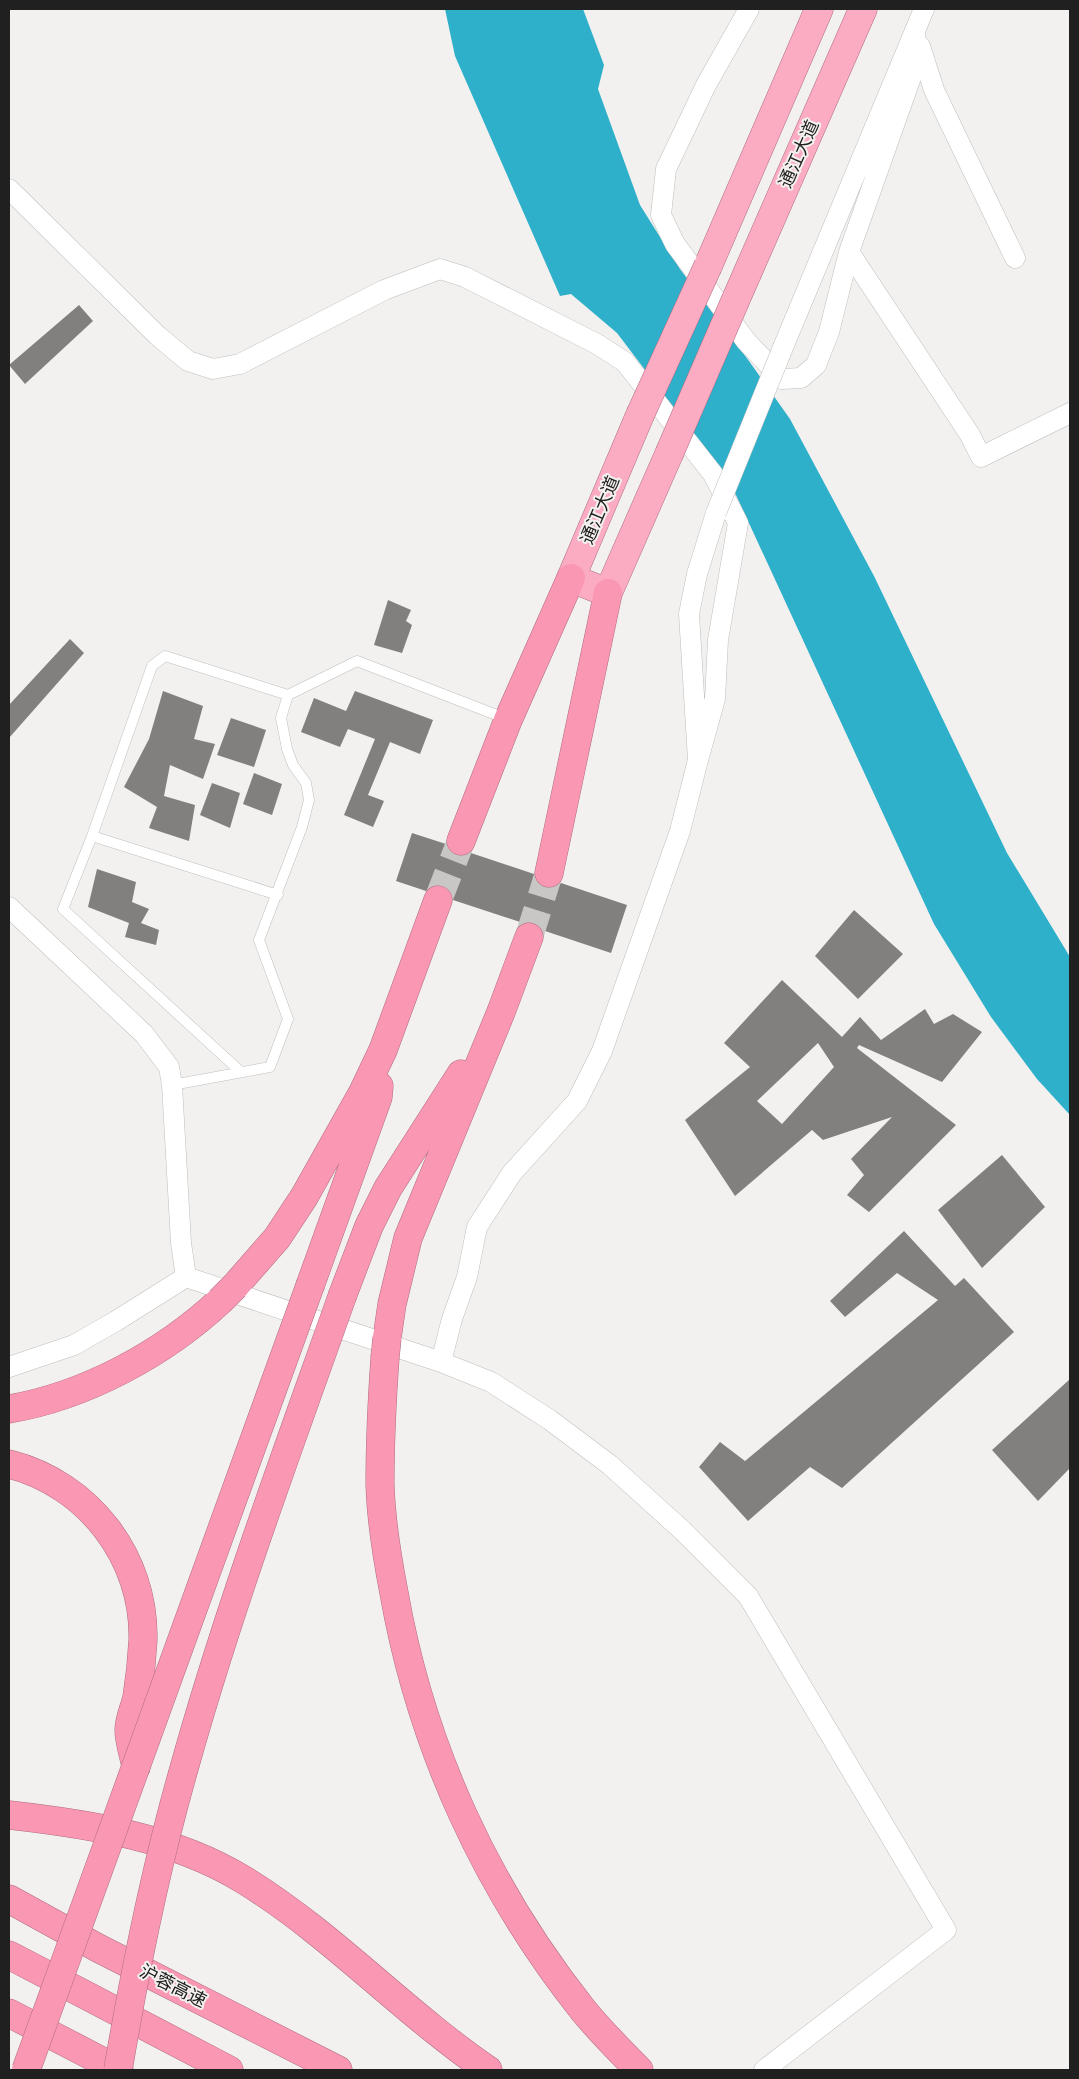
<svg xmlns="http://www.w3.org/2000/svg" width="1079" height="2079" viewBox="0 0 1079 2079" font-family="Montserrat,'Noto Sans SC',sans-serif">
	<rect width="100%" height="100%" fill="#f3f1ef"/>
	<path fill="#2eb0cb" d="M445,9H583L604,65L598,89L640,205L680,269L749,361L790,419L874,576L1007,853L1070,957V1115L1037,1079L991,1017L934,924L736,495L712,458L617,333L571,294L560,296L455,56Z"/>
	<path fill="#82807e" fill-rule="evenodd" d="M79,305L93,321L25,384L9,365Z
		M388,600L411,610L406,621L412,625L402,653L374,645Z
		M70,639L84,653L9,738V705Z
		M163,691L203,706L194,739L215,744L203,779L170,765L164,796L195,805L189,841L149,828L157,807L124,787L149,739Z
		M355,691L433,720L420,754L390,742L368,795L384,801L373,827L344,815L375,739L348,729L340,747L301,732L314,698L346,711Z
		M231,718L266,730L254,767L217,755Z
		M254,773L282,784L272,815L243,804Z
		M212,783L240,793L230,828L200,815Z
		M412,833L446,844L449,851L456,856H464L471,853L534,874L538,884L545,888H554L561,883L627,905L611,953L542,930L534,922L523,923L453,900L450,890L443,885H435L426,891L396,881Z
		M97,869L136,882L132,902L149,909L141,923L159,930L156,945L125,937L129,923L88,907Z
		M854,910L903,954L858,999L815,956Z
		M782,980L842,1037L860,1017L881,1040L925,1009L934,1024L953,1014L982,1032L942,1082L859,1045L857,1048L956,1125L869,1212L847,1195L864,1175L851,1159L892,1117L823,1140L812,1130L735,1196L685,1120L750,1067L724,1043ZM818,1043L834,1067L782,1124L757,1101Z
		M1002,1155L1045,1207L982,1268L938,1210Z
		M904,1231L955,1286L964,1278L1014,1332L842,1488L810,1467L748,1521L699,1467L720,1442L745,1461L938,1300L897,1273L845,1317L830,1301Z
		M1070,1379V1468L1038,1501L992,1450Z"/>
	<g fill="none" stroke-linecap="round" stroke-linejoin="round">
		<path stroke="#c9c7c6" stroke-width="28" stroke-dasharray="28 14" stroke-linecap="butt" d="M438,900L461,841
			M529,937L549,873"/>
		<defs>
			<path id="service" d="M92,836L152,666L165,656L288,695L357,661L507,719
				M241,1072L63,909L92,836L278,895
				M172,1085L270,1067L288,1019L259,940L302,827L309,800L306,783L293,765L287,749L281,718L288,695"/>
			<path id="minor" d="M749,9L706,85L666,169L661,215L675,244L746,341L782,379L801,378L816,365L829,332L849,252L915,66V30
				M920,46L934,90L1015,258
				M9,189L158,336L188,361L213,369L240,364L384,290L440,269L465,277L597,344L625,362L713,474L738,523L718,640L715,699L698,760
				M849,252L970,435L981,457L1070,413
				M784,345L924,9
				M9,907L144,1034L169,1067L172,1085L181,1243L186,1277L116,1321L74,1345L9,1367
				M186,1277L441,1362L491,1382L550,1420L610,1465L683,1531L748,1596L946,1930L764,2070
				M441,1362L452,1319L467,1277L477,1227L512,1173L577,1101L602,1051L680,831L698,760L689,614L697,574L716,513"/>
			<path id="trunk" d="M708,266L819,9
				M736,299L863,9
				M640,415L571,578L608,593L669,454"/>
			<path id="motorway" d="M461,841L508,720L571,578
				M549,873L608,593
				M311,1283L378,1097L379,1086
				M235,1286L277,1238L304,1197L363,1092L383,1050L438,900
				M343,1294L369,1226L388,1188L461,1074
				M387,1338L392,1304L408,1238L501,1012L529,937
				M385,1358C382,1400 380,1442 380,1484C381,1520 387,1557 394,1593C421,1746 486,1888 583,2010C600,2031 620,2051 639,2070
				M9,1409C85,1396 163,1354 220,1301
				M9,1464C88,1484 145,1557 143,1640C142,1659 140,1678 137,1697C135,1707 129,1719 129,1730C129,1742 134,1755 136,1767
				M9,1815C89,1824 174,1837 244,1880C332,1934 403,2012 488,2070
				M9,1899L98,1948L338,2070
				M9,1955L229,2070
				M9,2013L119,2070"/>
		</defs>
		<use href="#service" stroke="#c0bebc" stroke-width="11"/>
		<use href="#minor" stroke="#c0bebc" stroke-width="21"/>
		<use href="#trunk" stroke="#ae6d80" stroke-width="29"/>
		<use href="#motorway" stroke="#ae6d80" stroke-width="29"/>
		<use href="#service" stroke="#fff" stroke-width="10"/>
		<use href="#minor" stroke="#fff" stroke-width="20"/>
		<use href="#trunk" stroke="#fbacc2" stroke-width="28"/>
		<use href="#motorway" stroke="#fa97b3" stroke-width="28"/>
		<defs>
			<path id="minor-bridge" d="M716,513L784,345"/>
			<path id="trunk-bridge" d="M640,415L708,266
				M669,454L736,299"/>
			<path id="motorway-bridge" d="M220,1301L235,1286
				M385,1358L387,1338
				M26,2070L311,1283
				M118,2070C135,1970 155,1870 183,1772C228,1610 287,1452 343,1294"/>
		</defs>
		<use href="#minor-bridge" stroke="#c0bebc" stroke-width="21" stroke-linecap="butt"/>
		<use href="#trunk-bridge" stroke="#ae6d80" stroke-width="29" stroke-linecap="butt"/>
		<use href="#motorway-bridge" stroke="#ae6d80" stroke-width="29" stroke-linecap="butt"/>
		<use href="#minor-bridge" stroke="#fff" stroke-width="20"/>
		<use href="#trunk-bridge" stroke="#fbacc2" stroke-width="28"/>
		<use href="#motorway-bridge" stroke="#fa97b3" stroke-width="28"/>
	</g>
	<g text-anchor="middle" stroke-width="4" stroke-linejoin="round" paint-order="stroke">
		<g font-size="18" fill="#212020" stroke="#f3f1ef">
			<text transform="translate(799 154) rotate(-66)" y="6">通江大道</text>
			<text transform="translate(600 510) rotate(-67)" y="6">通江大道</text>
			<text transform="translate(173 1986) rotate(27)" y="6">沪蓉高速</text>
		</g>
	</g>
	<rect width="1079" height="2079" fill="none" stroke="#212020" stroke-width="20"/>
</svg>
